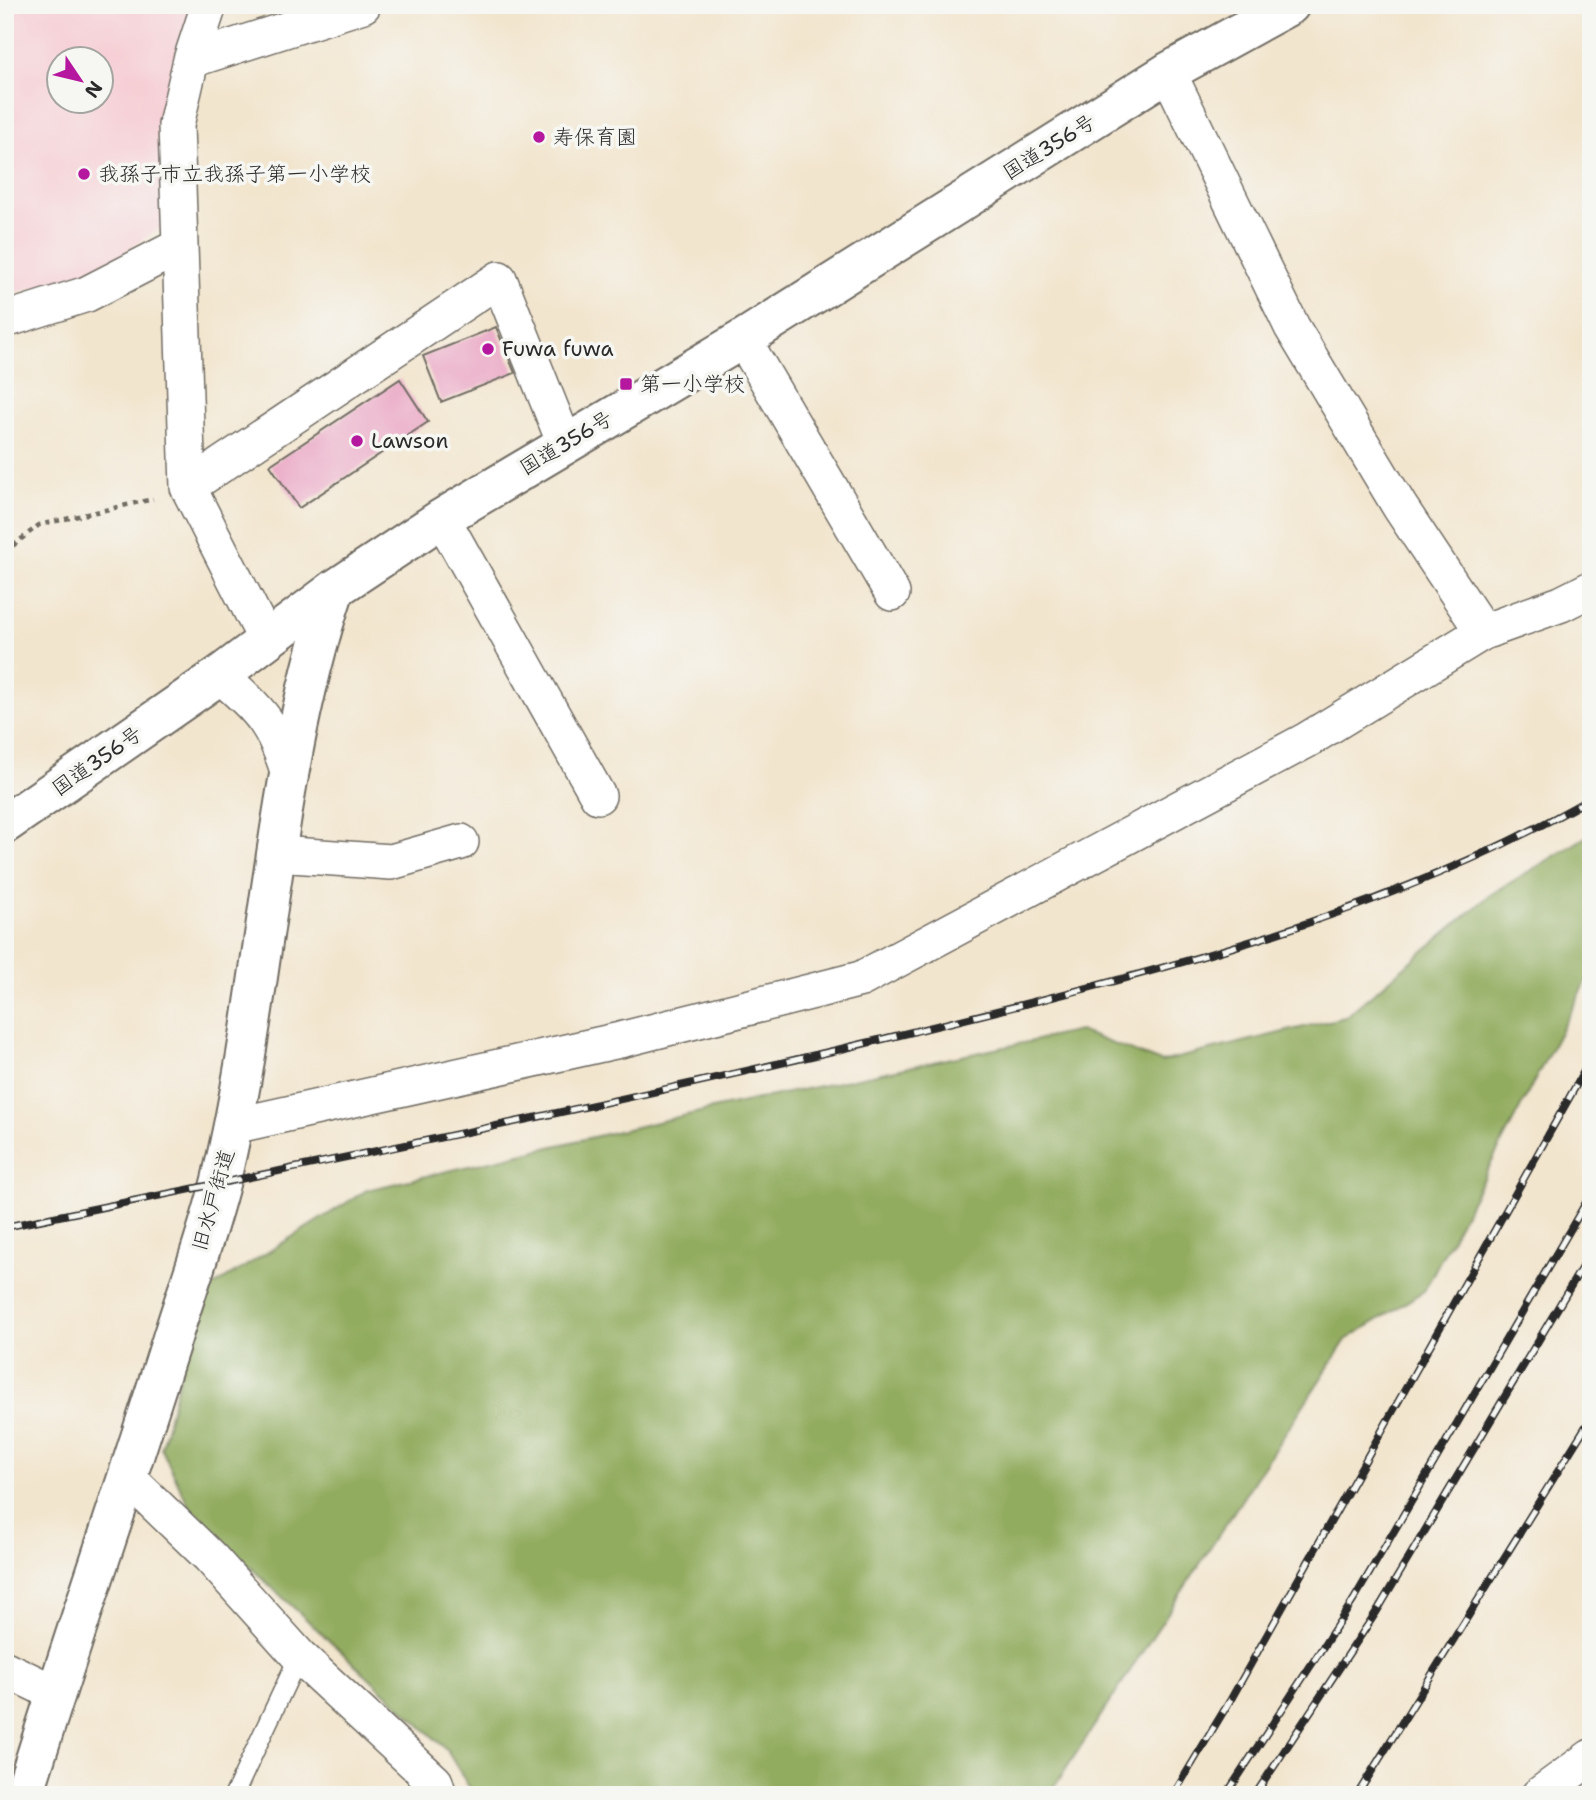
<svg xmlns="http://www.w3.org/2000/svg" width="1596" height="1800" viewBox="0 0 1596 1800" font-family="'Shantell Sans','Klee One',sans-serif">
	<rect width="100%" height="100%" fill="#f6f6f2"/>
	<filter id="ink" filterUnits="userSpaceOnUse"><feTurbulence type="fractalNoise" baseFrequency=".0143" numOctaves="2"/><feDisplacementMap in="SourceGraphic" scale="14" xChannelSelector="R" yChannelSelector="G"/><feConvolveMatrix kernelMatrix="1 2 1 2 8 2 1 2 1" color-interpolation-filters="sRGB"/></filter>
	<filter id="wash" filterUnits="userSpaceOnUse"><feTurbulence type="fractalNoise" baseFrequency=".00686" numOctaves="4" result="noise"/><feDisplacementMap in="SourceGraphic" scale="28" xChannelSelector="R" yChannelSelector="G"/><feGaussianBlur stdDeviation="1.57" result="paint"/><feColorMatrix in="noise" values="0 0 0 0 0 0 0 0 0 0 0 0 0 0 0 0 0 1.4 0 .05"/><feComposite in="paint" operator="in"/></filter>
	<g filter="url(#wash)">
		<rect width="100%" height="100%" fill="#f2e5ce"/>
		<path fill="#f6cfd5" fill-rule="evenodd" d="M5,5H197L164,225L110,263L83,275L5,296ZM60,60H102V102H60Z"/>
		<path fill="#92ac5f" stroke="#5e6c45" stroke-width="2" d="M1591,834V973L1424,1291L1346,1340L1049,1795H494L471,1790L446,1749L193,1514L161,1448L201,1294L367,1190L721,1107L1079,1031L1161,1062L1345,1017L1490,895Z"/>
		<g id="blocks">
			<path fill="#ebabc7" d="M496,327L515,373L441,402L423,356Z
				M400,379L428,422L299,508L270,465Z"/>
		</g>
	</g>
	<g filter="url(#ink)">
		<use href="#blocks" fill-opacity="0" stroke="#716c64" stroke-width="2"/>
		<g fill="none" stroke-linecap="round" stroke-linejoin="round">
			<defs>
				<path id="lane" d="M234,1795L299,1656"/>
				<path id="street" d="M209,5L191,60L176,125L188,487L265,638
					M191,60L363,5
					M1168,72L1292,327L1400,507L1483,632
					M5,320L87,294L178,247
					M743,339L892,593
					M188,487L499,279L565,444
					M442,518L598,796
					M220,675C262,713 274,723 290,778
					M278,854L391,862L461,842
					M233,1126L620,1040L861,979L1307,740L1483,632L1561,604L1591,589
					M128,1478L210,1557L299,1656L435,1782L439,1795
					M5,1669L55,1693
					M1539,1795L1591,1757"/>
				<path id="secondary" d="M24,1795C71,1641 125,1489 173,1335C189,1284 208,1232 221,1180C268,985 271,779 335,589"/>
				<path id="highway" d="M5,824L220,675L335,589L442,518L743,339L1168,72L1290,5"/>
			</defs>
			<use href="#lane" stroke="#716c64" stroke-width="21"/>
			<use href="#street" stroke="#716c64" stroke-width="38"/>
			<use href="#secondary" stroke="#716c64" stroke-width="42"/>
			<use href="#highway" stroke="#716c64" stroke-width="42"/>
			<path stroke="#716c64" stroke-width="4.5" stroke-dasharray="5 5" stroke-linecap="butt" d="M5,552L39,525L153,499"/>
			<use href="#lane" stroke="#fff" stroke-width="18"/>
			<use href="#street" stroke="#fff" stroke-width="35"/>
			<use href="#secondary" stroke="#fff" stroke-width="38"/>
			<use href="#highway" stroke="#fff" stroke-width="38"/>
			<defs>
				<path id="rail" d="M5,1227C308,1165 612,1105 912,1032C1144,975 1382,918 1591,798
					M1173,1795L1231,1699L1591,1059
					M1226,1795L1353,1601L1591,1194
					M1255,1795L1377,1611L1591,1252
					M1357,1795L1591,1418"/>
			</defs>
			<use href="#rail" stroke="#2b2b2b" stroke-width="8"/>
			<use href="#rail" stroke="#f6f6f2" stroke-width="5" stroke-dasharray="16" stroke-linecap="butt"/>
		</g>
	</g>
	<g fill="#b5179e" stroke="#f6f6f2" stroke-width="2.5">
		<circle cx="539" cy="137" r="7"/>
		<circle cx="84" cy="174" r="7"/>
		<circle cx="488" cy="349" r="7"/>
		<rect x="619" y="377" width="14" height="14" rx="3.5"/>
		<circle cx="357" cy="441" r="7"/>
	</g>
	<g text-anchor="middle" stroke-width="7" stroke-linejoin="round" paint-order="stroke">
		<g font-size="21" fill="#2b2b2b" stroke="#f6f6f2" text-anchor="start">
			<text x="553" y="144">寿保育園</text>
			<text x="98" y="181">我孫子市立我孫子第一小学校</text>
			<text x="502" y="356">Fuwa fuwa</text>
			<text x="640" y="391">第一小学校</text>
			<text x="371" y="448">Lawson</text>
		</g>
		<g font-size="21" fill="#2b2b2b" stroke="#f6f6f2">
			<text transform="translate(1049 147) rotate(-32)" y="7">国道356号</text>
			<text transform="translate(566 443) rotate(-31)" y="7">国道356号</text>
			<text transform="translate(97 761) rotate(-35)" y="7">国道356号</text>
			<text transform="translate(213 1200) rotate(-74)" y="7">旧水戸街道</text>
		</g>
	</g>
	<rect width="1596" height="1800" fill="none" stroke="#f6f6f2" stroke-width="28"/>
	<g transform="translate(80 80) rotate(125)"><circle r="33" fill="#f6f6f2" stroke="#a5a5a2" stroke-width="2"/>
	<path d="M0-5L12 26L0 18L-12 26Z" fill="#b5179e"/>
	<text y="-10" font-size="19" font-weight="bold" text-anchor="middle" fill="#2b2b2b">N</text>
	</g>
</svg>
